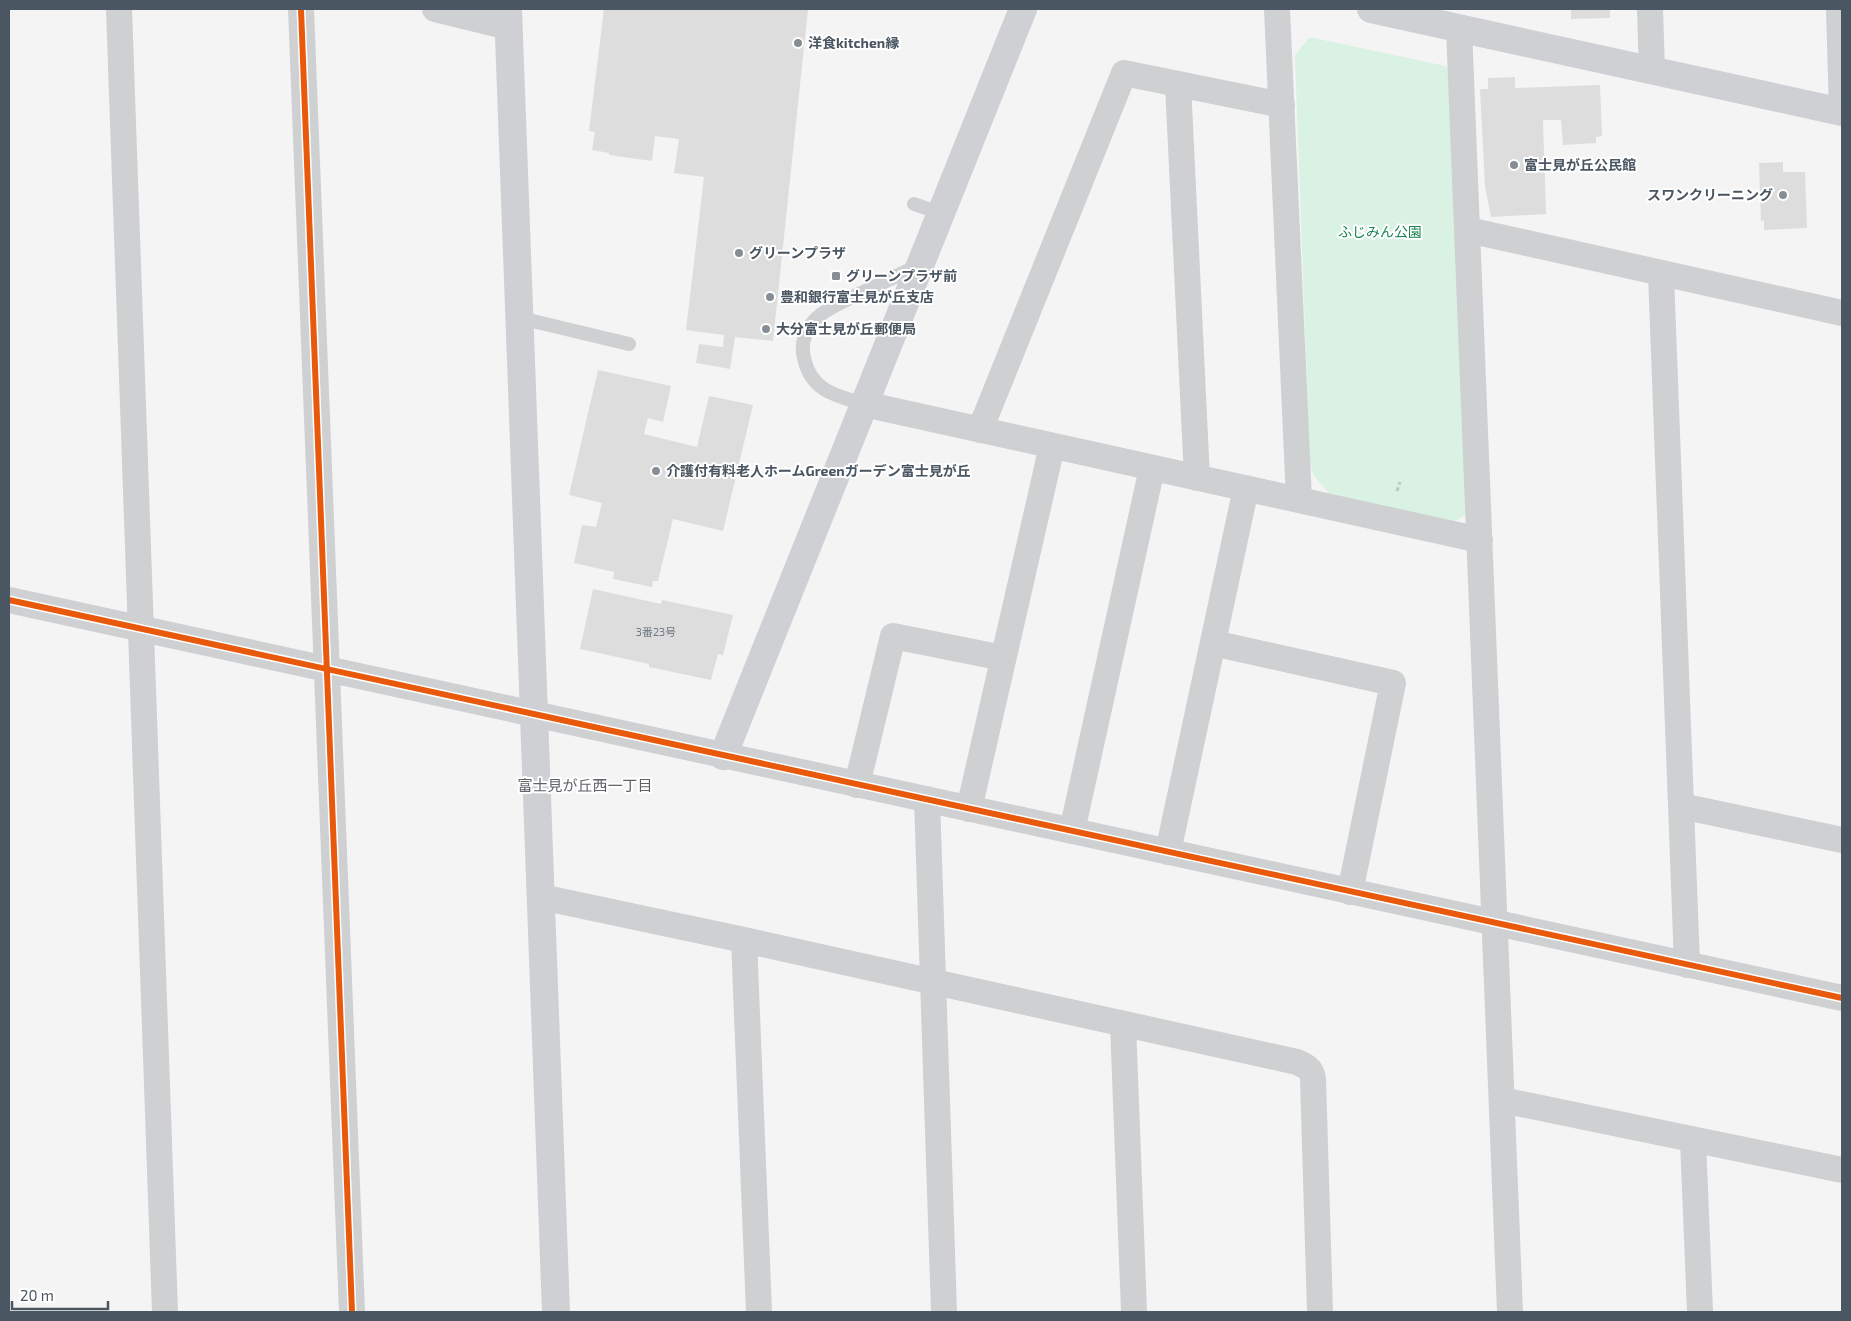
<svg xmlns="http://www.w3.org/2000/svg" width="1851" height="1321" viewBox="0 0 1851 1321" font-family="'Exo 2','Noto Sans JP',sans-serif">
	<rect width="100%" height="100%" fill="#f4f4f4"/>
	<path fill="#d9f2e3" d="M1309,38H1314L1441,65L1447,67L1451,72L1468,511C1461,520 1454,522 1442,522L1329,493L1314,476L1310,464L1295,58L1296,54Z"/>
	<path fill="#ddddde" d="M604,9H808L773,341L735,337L730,369L696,363L699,344L723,347L724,335L686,330L704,177L674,173L679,139L655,136L652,161L609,155V153L592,150L595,132L589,131Z
		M1571,9H1610V18L1571,19Z
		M1515,77V88L1600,85L1602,136L1596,137V143L1563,145L1561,120H1543L1546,214L1491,217L1485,186L1480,89H1488V78Z
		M1783,162V172H1805L1807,228L1764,230V220L1761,221L1759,163Z
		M598,370L671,386L663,422L648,418L644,434L697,447L709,396L753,405L723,531L673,519L658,581H653L652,587L613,579L614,572L574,563L582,525L596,527L602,503L569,495Z
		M593,589L661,604L662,600L733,615L723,655L718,654L711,680L649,667V664L580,649Z"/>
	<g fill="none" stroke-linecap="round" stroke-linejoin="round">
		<path stroke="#bcc7c4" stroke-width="3" stroke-dasharray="4 2.5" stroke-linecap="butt" d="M1397,491L1400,482"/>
		<path stroke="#ced0d2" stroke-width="14" d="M914,204L940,213
			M520,318L629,344
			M864,404C836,396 811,391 804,358C801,346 804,333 813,322C824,309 843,302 859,294C878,285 898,275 918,266"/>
		<path stroke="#ced0d2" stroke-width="26" d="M119,9L165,1312
			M301,9L352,1312
			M435,9L509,27
			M1277,9L1299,500
			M1650,9L1652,71
			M1839,9L1842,112
			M1459,28L1510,1312
			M1178,84L1197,478
			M1468,230L1842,313
			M1661,274L1687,965
			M864,404L1480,540
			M980,430L1124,73L1282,105
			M9,600L1842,998
			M1213,643L1393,683L1350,892
			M857,785L893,636L1003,658
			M927,799L944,1312
			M1681,806L1842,840
			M969,809L1052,446
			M1072,831L1152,468
			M1168,852L1246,488
			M541,897L744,940L1297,1062C1306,1066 1311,1068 1313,1078L1320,1312
			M744,940L759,1312
			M1123,1024L1134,1312
			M1502,1100L1842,1170
			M1693,1140L1700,1312"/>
		<path stroke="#ced0d4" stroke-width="28" d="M508,9L556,1312
			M1371,9L1842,112
			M723,756L1023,9"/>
		<defs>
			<path id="cycleway" d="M301,9L352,1312
				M9,600L1842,998"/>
		</defs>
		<use href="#cycleway" stroke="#fff" stroke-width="9"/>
		<use href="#cycleway" stroke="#e8590c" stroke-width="6"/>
	</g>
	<g fill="#868d94" stroke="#fff" stroke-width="2">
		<circle cx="798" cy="43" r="5"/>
		<circle cx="1514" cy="165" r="5"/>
		<circle cx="1783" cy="195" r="5"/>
		<circle cx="739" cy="253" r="5"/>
		<rect x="831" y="271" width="10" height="10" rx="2.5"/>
		<circle cx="770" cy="297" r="5"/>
		<circle cx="766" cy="329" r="5"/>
		<circle cx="656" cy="471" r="5"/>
	</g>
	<g text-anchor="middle" stroke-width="4" stroke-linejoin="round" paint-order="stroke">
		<g font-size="11" fill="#707881">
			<text x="656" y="636">3番23号</text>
		</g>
		<g font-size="14" font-weight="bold" fill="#4a5661" stroke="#fff" text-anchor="start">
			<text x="808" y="48">洋食kitchen縁</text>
			<text x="1524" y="170">富士見が丘公民館</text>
			<text x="1773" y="200" text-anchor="end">スワンクリーニング</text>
			<text x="749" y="258">グリーンプラザ</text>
			<text x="846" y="281">グリーンプラザ前</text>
			<text x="780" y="302">豊和銀行富士見が丘支店</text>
			<text x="776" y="334">大分富士見が丘郵便局</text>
			<text x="666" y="476">介護付有料老人ホームGreenガーデン富士見が丘</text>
		</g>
		<g font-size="14" fill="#17864f" stroke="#fff">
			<text x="1380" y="237">ふじみん公園</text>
		</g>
		<g font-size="15" fill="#5f6368" stroke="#fff">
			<text x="585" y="791">富士見が丘西一丁目</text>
		</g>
	</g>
	<rect width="1851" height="1321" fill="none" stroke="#4a5661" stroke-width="20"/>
	<path d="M12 1301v8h96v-8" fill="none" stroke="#4a5661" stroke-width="2.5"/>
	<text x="20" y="1301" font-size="15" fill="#4a5661" stroke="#ffffff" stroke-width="4" paint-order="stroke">20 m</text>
</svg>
